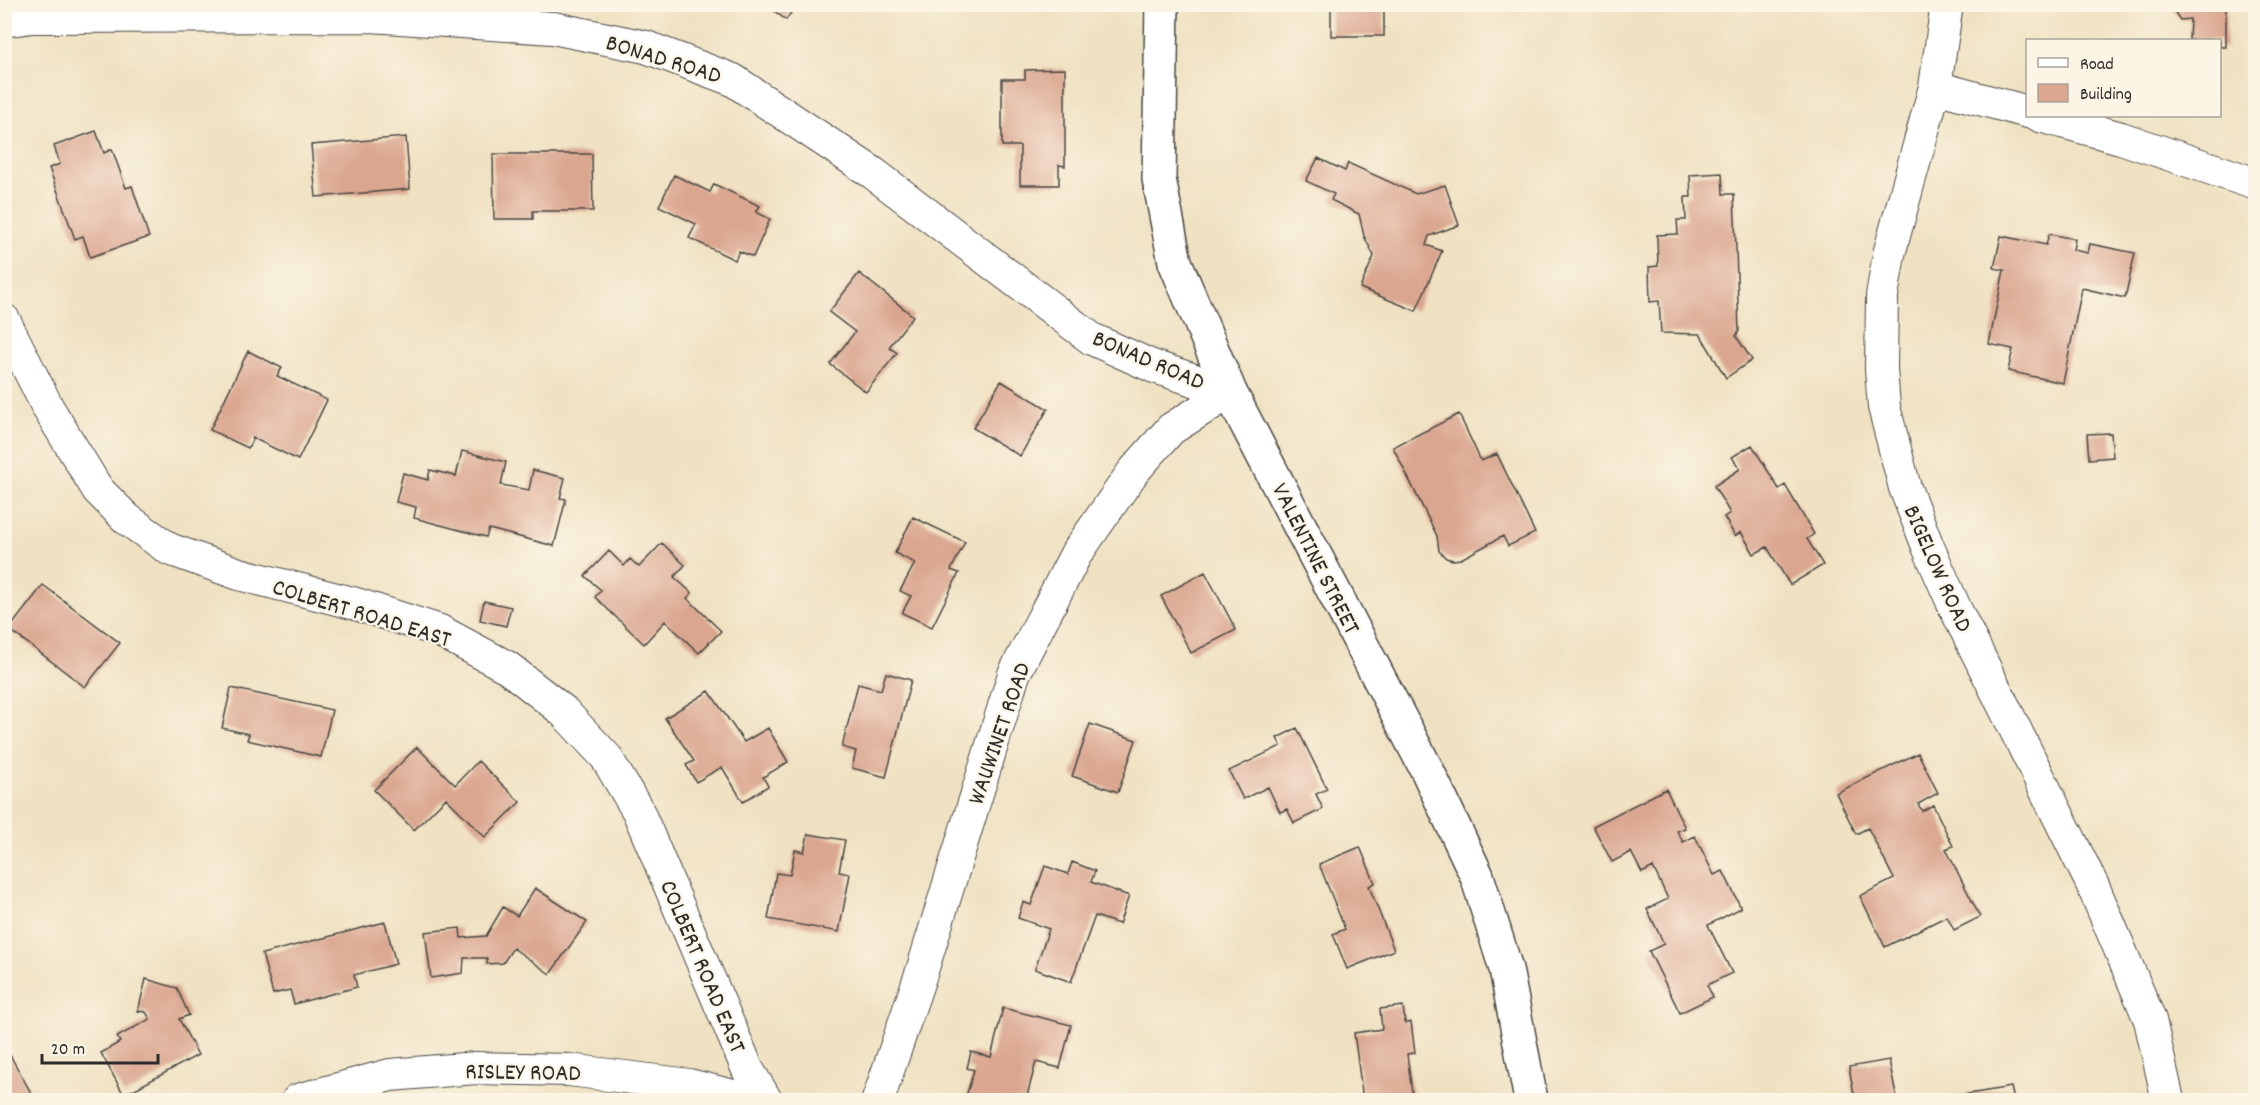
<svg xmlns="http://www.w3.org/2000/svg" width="2260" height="1105" viewBox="0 0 2260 1105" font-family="Dekko,sans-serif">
	<rect width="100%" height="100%" fill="#fcf5e5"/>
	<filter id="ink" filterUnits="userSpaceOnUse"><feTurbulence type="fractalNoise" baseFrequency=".0167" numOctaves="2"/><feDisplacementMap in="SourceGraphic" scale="12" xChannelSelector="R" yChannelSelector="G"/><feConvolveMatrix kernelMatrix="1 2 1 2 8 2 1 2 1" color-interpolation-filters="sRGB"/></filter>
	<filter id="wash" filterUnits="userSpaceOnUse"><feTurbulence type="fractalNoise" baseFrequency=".008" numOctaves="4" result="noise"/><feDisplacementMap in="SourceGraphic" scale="24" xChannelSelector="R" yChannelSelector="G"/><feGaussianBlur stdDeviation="1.35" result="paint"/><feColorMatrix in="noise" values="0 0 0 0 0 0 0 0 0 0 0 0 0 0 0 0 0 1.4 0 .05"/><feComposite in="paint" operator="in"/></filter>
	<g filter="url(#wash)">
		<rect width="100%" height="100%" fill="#efe1c1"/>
		<g id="blocks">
			<path fill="#daa68f" d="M765,4H797L786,20Z
				M976,4H1020V10L976,8Z
				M1331,4H1384V36H1331Z
				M2169,4H2226V47H2220V40H2189L2190,19L2180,20Z
				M1065,69V166L1059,165V185H1020V146H1002V79H1025V70Z
				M96,131L104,153L112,149L126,188L132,186L149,237L90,257L83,236L75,239L49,168L60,164L54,146Z
				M406,137L410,189L316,197L311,145Z
				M493,154H592L593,211H533V219H494Z
				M1318,158L1345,171L1348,163L1416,194L1445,185L1459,225L1429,236L1426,245L1442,251L1416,311L1360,288L1374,256L1364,236L1359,214L1331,200L1334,194L1306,181Z
				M1722,173L1723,194H1734L1739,331L1736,336L1752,360L1726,378L1700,334L1661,333L1659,301L1650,302L1649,267L1658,266L1657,235L1678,234L1677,220H1686L1685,197H1691L1690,175Z
				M674,175L710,192L714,184L760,206L756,212L770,219L753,257L739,251L735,260L689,238L696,224L659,206Z
				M2049,234L2075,239L2073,250L2088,253L2090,244L2135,253L2125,298L2082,288L2063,383L2008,371L2013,349L1989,344L2004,270L1994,268L2001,236L2046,245Z
				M859,273L913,316L889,347L897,353L866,392L830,364L855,332L829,312Z
				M248,351L282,368L277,376L327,400L298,460L253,438L248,448L210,430Z
				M1001,381L1048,409L1020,456L973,428Z
				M1459,414L1481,461L1497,454L1535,533L1508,546L1503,536L1461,559L1453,560L1446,558L1439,551L1437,536L1393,447Z
				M2111,433L2113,457L2089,459L2087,434Z
				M1752,445L1779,489L1785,485L1814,534L1807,539L1823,565L1790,585L1767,547L1754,554L1741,532L1735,536L1724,517L1730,513L1714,486L1740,469L1732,457Z
				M462,451L506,462L501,485L529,490L533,470L565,478L560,498L566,499L554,546L489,529L486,537L414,518L416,507L396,502L403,473L428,480L430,470L456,476Z
				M913,517L965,542L951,570L959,573L932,627L902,613L911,596L900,591L915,563L895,553Z
				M662,543L685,565L674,577L692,593L687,598L721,631L699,653L665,621L644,644L595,597L601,590L585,576L609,551L624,566L630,559L639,567Z
				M1205,572L1236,630L1191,653L1161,596Z
				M43,585L120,643L85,687L9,629Z
				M484,601L511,607L506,626L480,620Z
				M886,673L911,680L886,777L852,768L856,751L842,747L858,684L881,690Z
				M231,688L332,710L321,757L247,740L249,734L222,728Z
				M709,691L744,742L768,728L788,762L763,777L768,786L743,802L722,767L696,782L686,765L694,761L665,718Z
				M1090,724L1136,740L1118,792L1072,776Z
				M1297,728L1327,789L1316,794L1323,809L1294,823L1287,809L1280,812L1268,787L1243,799L1229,771L1281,746L1277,738Z
				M417,747L455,785L478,761L520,802L485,837L446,798L414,830L374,790Z
				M1918,753L1938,793L1918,804L1922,811L1933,805L1953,846L1946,849L1980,917L1954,930L1947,916L1885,947L1860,896L1894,879L1868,828L1856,834L1836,793Z
				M1666,789L1685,828L1677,831L1683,842L1695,836L1714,875L1723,871L1741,908L1708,925L1732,973L1707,985L1713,997L1680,1013L1649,951L1664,944L1647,909L1668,899L1653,867L1642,873L1631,852L1612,862L1593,826Z
				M808,834L845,840L839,872L850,874L839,932L768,919L776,873L790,875L795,850L804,852Z
				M1360,847L1375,883L1369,886L1394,950L1347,969L1333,934L1345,929L1319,864Z
				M1072,862L1095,871L1091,882L1129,896L1119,924L1095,916L1071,982L1035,969L1049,929L1018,918L1023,902L1031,905L1045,866L1068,874Z
				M535,888L587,922L550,974L513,948L503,963L487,964V958H464L463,973L431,978L425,932L460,928L461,938L486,936L503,907L517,916Z
				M385,922L396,964L354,975L357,987L294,1004L290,990L273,994L262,954Z
				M146,979L177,988L189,1015L179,1019L198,1055L124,1095L101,1053L120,1042L117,1037L150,1019L146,1012L138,1011Z
				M1403,1006L1405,1023L1411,1022L1415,1053L1407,1054L1413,1100H1363L1354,1033L1382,1029L1380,1009Z
				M1003,1008L1071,1025L1060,1068L1036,1062L1026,1100H965L974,1070L967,1068L971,1052L991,1057Z
				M10,1055L35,1100H4V1058Z
				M1889,1060L1897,1100H1855L1849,1067Z
				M2011,1087L2014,1100H1938V1099Z"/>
		</g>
	</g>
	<g filter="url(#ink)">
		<use href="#blocks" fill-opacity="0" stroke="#484642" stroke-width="1.5"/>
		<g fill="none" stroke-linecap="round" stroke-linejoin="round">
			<defs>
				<path id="minor" d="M1947,4L1935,87L1889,254L1882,296L1881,369L1884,407L1905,488L1929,549L1955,608L2093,886L2150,1020L2168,1100
					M4,21L32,17L370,16L553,28L646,47L733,80L873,173L1092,339L1152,366L1230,392
					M1935,87L2028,112
					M2040,116L2121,138L2256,184
					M4,320L48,408L98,490L127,519L169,549L239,574L356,604L440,631L507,667L562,710L606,757L638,811L748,1070L766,1100
					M298,1100L390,1075L476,1068L569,1070L689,1085L750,1100
					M878,1100L922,971L1014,674L1076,554L1133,472L1171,429L1230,392"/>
				<path id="tertiary" d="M1162,4L1159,179L1175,262L1230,392L1428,772L1477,876L1506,969L1531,1100"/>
			</defs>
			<use href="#minor" stroke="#484642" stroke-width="34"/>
			<use href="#tertiary" stroke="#484642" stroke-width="36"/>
			<use href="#minor" stroke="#fff" stroke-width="32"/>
			<use href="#tertiary" stroke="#fff" stroke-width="33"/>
		</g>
	</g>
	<g text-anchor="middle" stroke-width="4.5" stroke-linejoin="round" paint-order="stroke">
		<g font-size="24" fill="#2b2b2b" stroke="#fcf5e5">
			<text transform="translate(664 58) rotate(17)" y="8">BONAD ROAD</text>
			<text transform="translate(1149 359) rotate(23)" y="8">BONAD ROAD</text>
			<text transform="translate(1317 558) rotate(63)" y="8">VALENTINE STREET</text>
			<text transform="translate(1939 568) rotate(66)" y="8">BIGELOW ROAD</text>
			<text transform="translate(362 612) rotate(17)" y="8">COLBERT ROAD EAST</text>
			<text transform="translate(998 733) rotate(-71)" y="8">WAUWINET ROAD</text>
			<text transform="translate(704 966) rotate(67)" y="8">COLBERT ROAD EAST</text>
			<text transform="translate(523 1071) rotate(1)" y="8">RISLEY ROAD</text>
		</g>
	</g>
	<rect width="2260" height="1105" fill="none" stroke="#fcf5e5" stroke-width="24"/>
	<rect x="2026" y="39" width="195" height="78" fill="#fcf5e5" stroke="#a8a49b" stroke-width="1.5"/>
	<rect x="2038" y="58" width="30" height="9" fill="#ffffff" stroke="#a8a49b" stroke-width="1.5"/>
	<text x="2080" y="69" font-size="18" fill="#2b2b2b">Road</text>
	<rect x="2038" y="84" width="30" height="18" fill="#daa68f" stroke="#a8a49b" stroke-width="1.5"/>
	<text x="2080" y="99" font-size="18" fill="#2b2b2b">Building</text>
	<path d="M42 1054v9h116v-9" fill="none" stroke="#2b2b2b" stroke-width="3"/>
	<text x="51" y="1054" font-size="18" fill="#2b2b2b" stroke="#fcf5e5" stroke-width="4.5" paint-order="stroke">20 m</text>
</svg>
